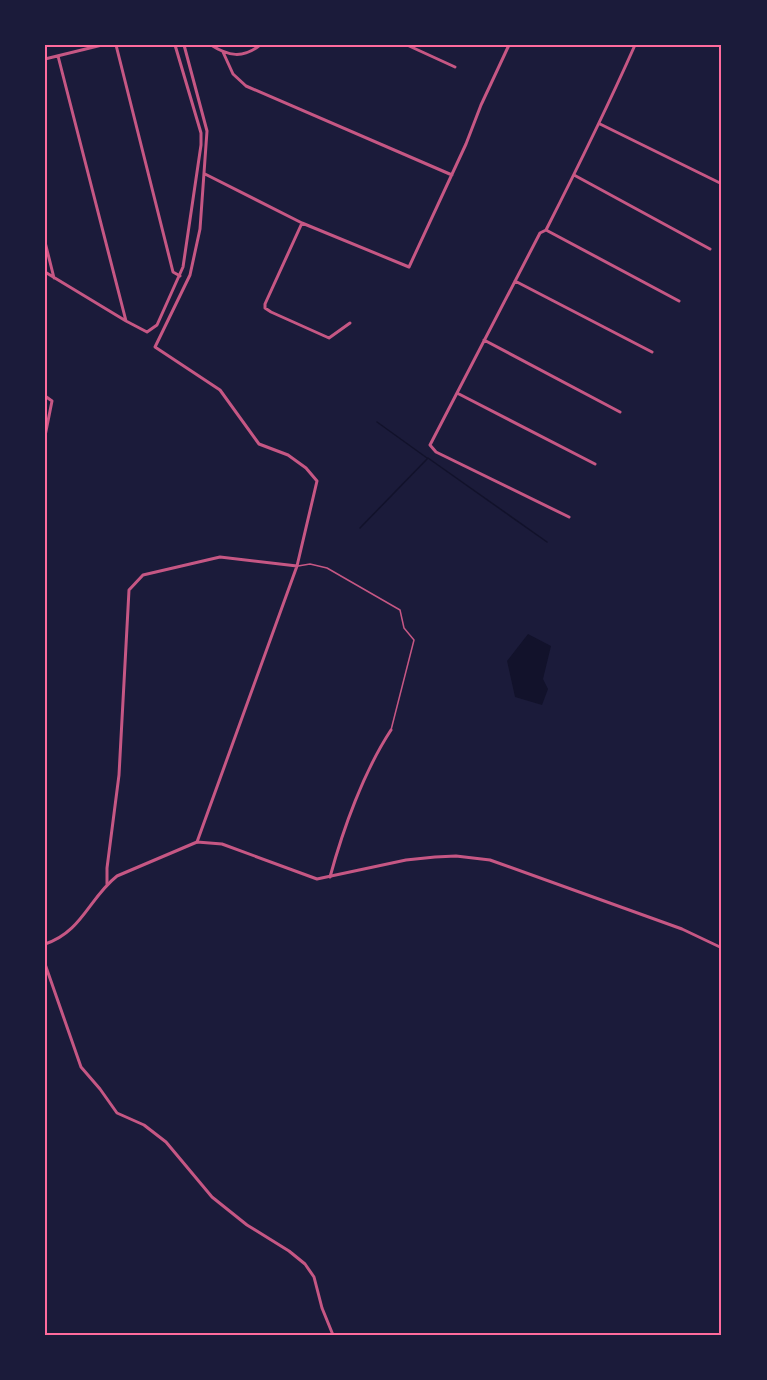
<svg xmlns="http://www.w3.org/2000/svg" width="767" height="1380" viewBox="0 0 767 1380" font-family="'DM Sans',sans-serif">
	<rect width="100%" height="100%" fill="#1b1b3a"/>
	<path fill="#12122b" d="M528,634L551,646L543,679L548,689L542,705L515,697L507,661Z"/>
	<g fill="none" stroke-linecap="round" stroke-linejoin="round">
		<path stroke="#12122b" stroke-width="1.5" d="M377,422L427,458
			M360,528L428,458L547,542"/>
		<path stroke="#c65784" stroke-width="1.5" d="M298,566L310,564L327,568L400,610L404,628L414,640L391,730"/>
		<path stroke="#c65784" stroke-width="3" d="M116,45L173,272L180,276
			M184,45L207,131L200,229L190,275L155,347L220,390L259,444L288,455L306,468L317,481L297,566L197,842
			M211,45C228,56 243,59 260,45
			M407,45L455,67
			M223,52L233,74L246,86L452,175
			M58,56L126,321
			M45,59L102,45
			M600,124L722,184
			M205,174L302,223L409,267L466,144L481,105L509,45
			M574,175L710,249
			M302,223L265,304V308L271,312L329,338L350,323
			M546,230L679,301
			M45,242L54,278
			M45,272L126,321L147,332L157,325L183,267L201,145V133L175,45
			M515,281L652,352
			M484,340L620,412
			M457,393L595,464
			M45,396L52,401L45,436
			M569,517L436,452L430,445L540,233L546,230C577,169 607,108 635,45
			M330,877C343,829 364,771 391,730
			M107,884V868L119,775L129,590L143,575L220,557L297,566
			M45,964L81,1067L100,1089L117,1113L144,1125L166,1142L212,1197L247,1225L289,1251L305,1264L314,1277L322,1308L333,1335"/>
		<path stroke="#c65784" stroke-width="3" d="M45,944C82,932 89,898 117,876L197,842L222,844L317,879L406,860L435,857L456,856L490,860L682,929L722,948"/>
	</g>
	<rect width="767" height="1380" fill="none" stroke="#1b1b3a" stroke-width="93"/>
	<rect x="46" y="46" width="674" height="1288" fill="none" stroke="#ff6b9d" stroke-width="2"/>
</svg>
